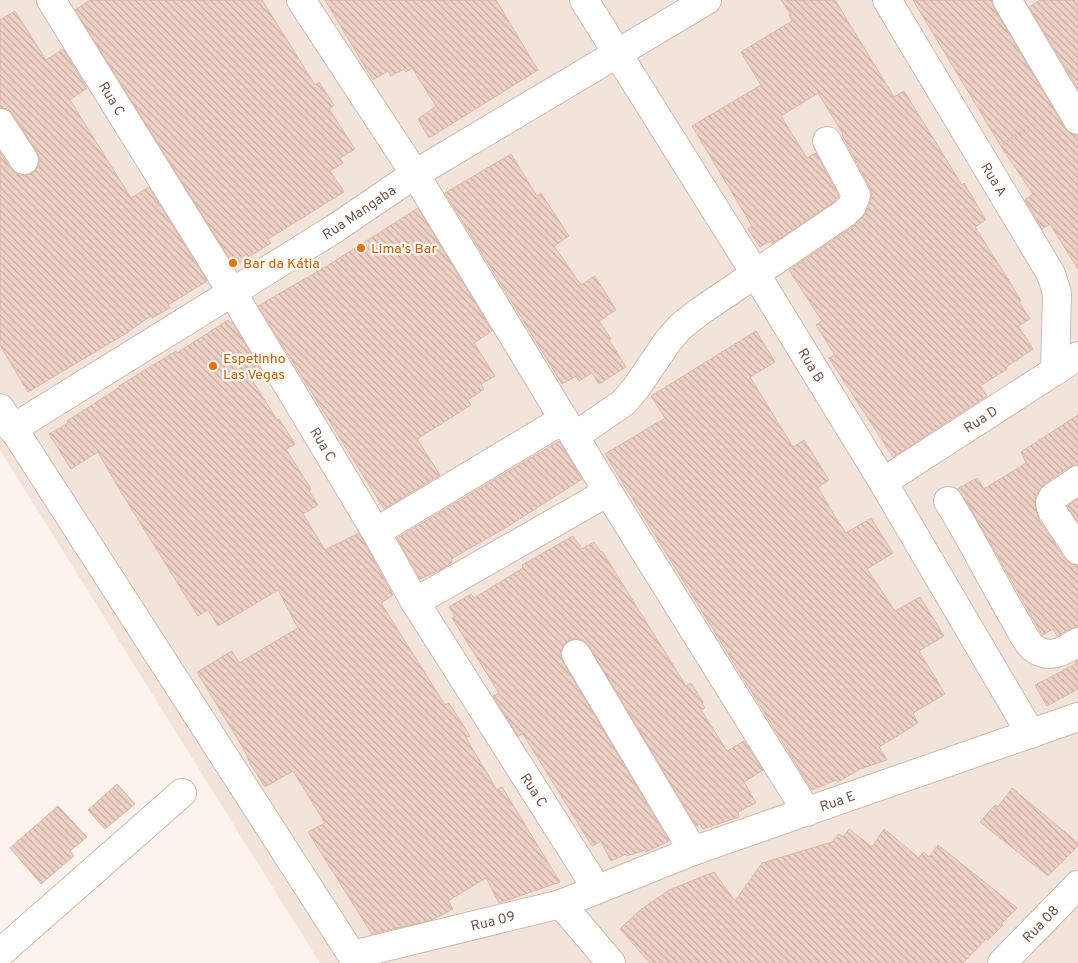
<svg xmlns="http://www.w3.org/2000/svg" width="1078" height="963" viewBox="0 0 1078 963" font-family="Overpass,sans-serif">
	<defs>
		<pattern id="building-back-hatch" width="6" height="6" patternUnits="userSpaceOnUse" patternTransform="scale(1.25)"><rect width="6" height="6" fill="#eed1c6"/><path d="M-1 5l2 2M0 0l6 6M5-1l2 2" fill="none" stroke="#c5aca3"/></pattern>
	</defs>
	<rect width="100%" height="100%" fill="#fbf3ec"/>
	<path fill="#f2e4db" d="M0,0H1078V963H320L0,450Z"/>
	<path fill="url(#building-back-hatch)" stroke="#dfb6a8" d="M90,0H262L315,85L319,82L334,105L329,109L355,149L340,158L343,163L330,171L344,192L268,239L271,243L234,266L75,10Z
		M325,0H496L538,70L429,138L418,119L436,106L412,68L406,72L404,69L391,76L388,71L373,80Z
		M781,0H835L894,97L904,91L962,185L964,183L986,220L975,227L1011,284L1021,301L1019,302L1030,319L1018,326L1033,349L1006,367L1007,369L980,386L987,396L893,457L829,358L835,355L816,325L822,321L789,270L854,226L867,211L872,194L870,188L842,135L843,134L818,93L781,116L807,158L816,153L839,196L835,201L772,244L770,241L760,247L748,229L752,226L692,126L761,85L741,52L792,21L789,15H791Z
		M913,0H991L994,8L1065,128L1070,133L1078,136V269L1050,224L1042,229L1025,200L1033,194L1002,148Z
		M1040,0H1078V89L1029,7Z
		M15,11L46,60L63,49L87,88L70,100L131,198L149,187L207,281L168,305L170,308L152,318L151,316L125,334L28,392L0,345V152L11,169L17,174L24,176L33,173L38,167L40,160L37,152L13,114L8,109L0,108V20Z
		M511,154L537,196L541,193L569,236L554,246L581,285L595,276L616,310L599,321L611,339L609,340L626,367L599,384L592,373L579,381L576,376L562,384L445,193Z
		M418,208L492,331L474,343L495,376L481,384L484,389L468,400L471,405L417,439L440,475L384,509L258,306L327,266Z
		M228,320L230,323L232,322L263,373L252,380L277,420L279,419L295,444L286,449L311,489L309,491L318,505L303,514L325,550L359,533L393,595L381,603L445,705L449,703L470,736L466,738L497,790L502,787L560,882L499,903L486,878L448,901L453,909L432,920L372,934L308,832L325,823L293,771L265,787L250,763L245,751L197,672L232,651L239,663L298,628L278,590L218,626L208,610L198,616L118,487L98,452L71,469L49,434L68,423L67,421L120,387L119,386L176,351L177,353Z
		M756,331L775,362L750,377L793,447L804,440L829,480L818,487L834,515L846,533L871,518L893,553L867,569L895,611L920,597L944,636L919,651L945,694L913,713L918,723L879,747L887,760L860,769L838,782L836,780L812,790L605,454L665,418L651,396Z
		M1078,415V465L1069,467L1044,484L1036,496L1035,506L1039,520L1065,559L1071,564L1078,565V626L1070,629L1057,636L1053,629L1042,635L970,507L957,489L977,478L984,489L1026,463L1021,452Z
		M559,441L582,479L507,527L451,559L452,562L444,568L420,579L397,538Z
		M1078,499V522L1067,506Z
		M573,536L582,549L594,542L601,552L602,551L686,686L691,683L703,702L702,703L705,708L701,710L727,751L744,741L763,770L744,782L756,803L738,812L739,817L703,829L700,824L696,826L589,646L584,641L576,638L568,641L563,646L560,654L563,662L669,841L646,852L645,850L627,856L626,854L611,861L601,841L592,846L523,734L518,736L493,696L499,693L452,618L455,616L449,607L471,594L474,598L523,568L522,565Z
		M1078,660V689L1047,706L1035,685L1076,664L1075,662Z
		M117,784L135,804L105,829L88,810Z
		M1012,788L1078,843V846L1048,876L980,822L995,805L998,807Z
		M58,806L87,837L70,851L74,856L41,884L10,848Z
		M849,829L872,847L884,829L919,858L923,852L929,857L938,845L1017,908L1001,924L1003,925L988,940L986,939L963,963H650L620,929L639,911L669,890L714,872L735,901L762,863L832,842L839,834L843,837Z"/>
	<g fill="none" stroke-linecap="round" stroke-linejoin="round">
		<defs>
			<g id="minor">
				<path id="s1" d="M51,0L232,292L376,532L415,602L597,889"/>
				<path d="M301,0L415,174L608,492L807,812"/>
				<path id="s2" d="M584,0L755,273L883,482L1031,734"/>
				<path id="s3" d="M887,0L1051,274L1057,293L1055,371"/>
				<path d="M1007,0L1078,120"/>
				<path d="M0,123L24,160"/>
				<path d="M0,408L357,963"/>
				<path id="s4" d="M12,429L334,229L415,174L707,0"/>
				<path d="M575,436L623,403L636,388L668,341L680,327L699,312L845,213L852,206L856,195L827,141"/>
				<path d="M1078,480L1053,497L1050,503L1052,511L1078,550"/>
				<path id="s5" d="M883,482L1078,356"/>
				<path d="M948,501C972,539 991,579 1014,618C1019,626 1026,642 1032,647C1049,661 1064,651 1078,642"/>
				<path d="M376,532L564,419"/>
				<path d="M415,602L608,492"/>
				<path d="M576,654L693,851"/>
				<path d="M561,904L611,963"/>
				<path d="M0,953L182,793"/>
				<path id="s6" d="M352,955L561,904L693,851L1078,717"/>
				<path id="s7" d="M1002,963L1078,885"/>
			</g>
		</defs>
		<use href="#minor" stroke="#cdbab2" stroke-width="30"/>
		<path stroke="#d4b4a8" stroke-width="3" stroke-dasharray="1 4" stroke-linecap="butt" d="M1003,144L1044,117"/>
		<use href="#minor" stroke="#fff" stroke-width="28"/>
	</g>
	<g fill="#e8710a" stroke="#fef8f2" stroke-width="2">
		<circle cx="361" cy="248" r="5"/>
		<circle cx="233" cy="263" r="5"/>
		<circle cx="213" cy="366" r="5"/>
	</g>
	<g text-anchor="middle" stroke-width="4.5" stroke-linejoin="round" paint-order="stroke">
		<g font-size="14" fill="#755850" stroke="#fef8f2">
			<text dy="5" stroke="none"><textPath href="#s1" startOffset="116">Rua C</textPath></text>
			<text dy="5" stroke="none"><textPath href="#s3" startOffset="209">Rua A</textPath></text>
			<text dy="5" stroke="none"><textPath href="#s4" startOffset="409">Rua Mangaba</textPath></text>
			<text dy="5" stroke="none"><textPath href="#s2" startOffset="430">Rua B</textPath></text>
			<text dy="5" stroke="none"><textPath href="#s5" startOffset="116">Rua D</textPath></text>
			<text dy="5" stroke="none"><textPath href="#s1" startOffset="521">Rua C</textPath></text>
			<text dy="5" stroke="none"><textPath href="#s1" startOffset="926">Rua C</textPath></text>
			<text dy="5" stroke="none"><textPath href="#s6" startOffset="510">Rua E</textPath></text>
			<text dy="5" stroke="none"><textPath href="#s6" startOffset="145">Rua 09</textPath></text>
			<text dy="5" stroke="none"><textPath href="#s7" startOffset="55">Rua 08</textPath></text>
		</g>
		<g font-size="14" fill="#c56008" stroke="#fef8f2" text-anchor="start">
			<text x="371" y="253">Lima's Bar</text>
			<text x="243" y="268">Bar da Kátia</text>
			<text x="223" y="363">Espetinho<tspan x="223" dy="16">Las Vegas</tspan></text>
		</g>
	</g>
</svg>
